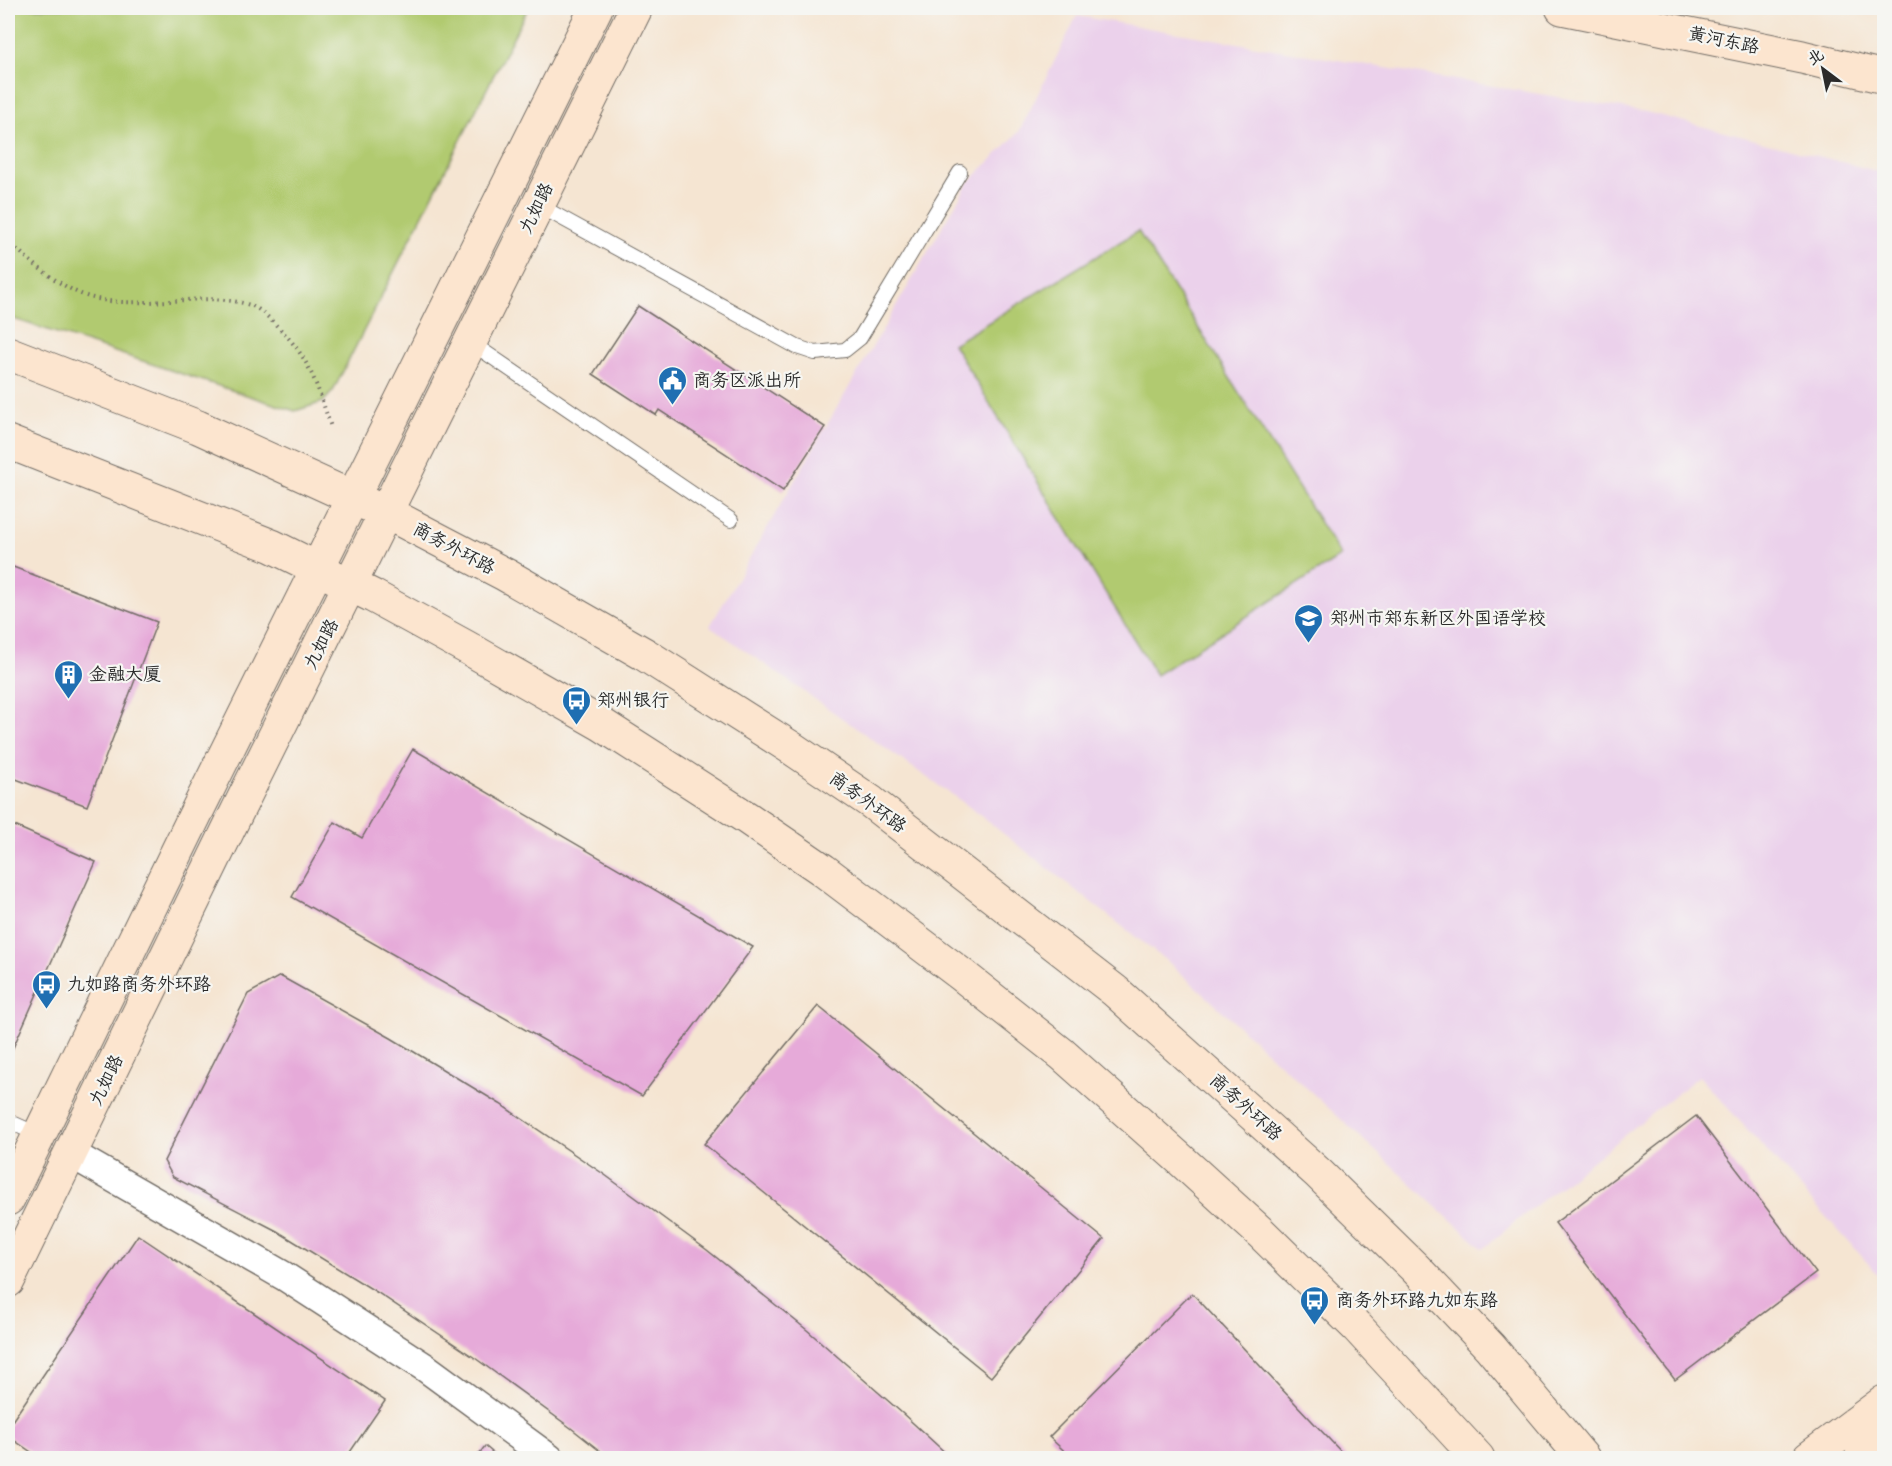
<svg xmlns="http://www.w3.org/2000/svg" width="1892" height="1466" viewBox="0 0 1892 1466" font-family="Sriracha,'LXGW WenKai TC',sans-serif">
	<rect width="100%" height="100%" fill="#f6f6f2"/>
	<filter id="ink" filterUnits="userSpaceOnUse"><feTurbulence type="fractalNoise" baseFrequency=".0167" numOctaves="2"/><feDisplacementMap in="SourceGraphic" scale="12" xChannelSelector="R" yChannelSelector="G"/><feConvolveMatrix kernelMatrix="1 2 1 2 8 2 1 2 1" color-interpolation-filters="sRGB"/></filter>
	<filter id="wash" filterUnits="userSpaceOnUse"><feTurbulence type="fractalNoise" baseFrequency=".008" numOctaves="4" result="noise"/><feDisplacementMap in="SourceGraphic" scale="24" xChannelSelector="R" yChannelSelector="G"/><feGaussianBlur stdDeviation="1.35" result="paint"/><feColorMatrix in="noise" values="0 0 0 0 0 0 0 0 0 0 0 0 0 0 0 0 0 1.4 0 .05"/><feComposite in="paint" operator="in"/></filter>
	<g filter="url(#wash)">
		<rect width="100%" height="100%" fill="#f5e5d2"/>
		<path fill="#ebd1eb" d="M1077,16L1646,112L1884,173V1281L1699,1076L1520,1218L1483,1249L1173,966L968,806L710,626L968,183L1019,132Z"/>
		<path fill="#b1ca6f" stroke="#6e7a4d" stroke-width="1.5" d="M8,8H528L333,391L323,402L295,411L8,317Z
			M1138,231L1341,556L1156,675L953,344Z"/>
		<g id="blocks">
			<path fill="#e6aad9" d="M638,306L825,427L783,491L659,410L656,415L593,374Z
				M8,565L157,622L87,806L8,776Z
				M413,749L753,947L642,1096L292,897L335,822L362,838Z
				M8,823L96,862L8,1059Z
				M280,976L391,1038L500,1104L605,1175L707,1250L807,1330L902,1413L951,1458H609L571,1428L475,1358L378,1293L277,1231L173,1177L164,1161L248,994Z
				M818,1006L1104,1239L991,1377L704,1144Z
				M1696,1116L1816,1273L1675,1380L1555,1223Z
				M138,1235L385,1401L346,1458H40L8,1436V1427Z
				M1192,1293L1276,1383L1347,1458H1072L1049,1437Z
				M485,1446L499,1458H476Z"/>
		</g>
	</g>
	<g filter="url(#ink)">
		<use href="#blocks" fill-opacity="0" stroke="#726c65" stroke-width="1.5"/>
		<g fill="none" stroke-linecap="round" stroke-linejoin="round">
			<defs>
				<path id="lane" d="M538,205L797,347L815,353L845,350L860,338L960,172
					M470,342L731,520
					M8,1121L39,1135"/>
				<path id="street" d="M70,1153L284,1276L426,1368L549,1458"/>
				<path id="secondary" d="M1562,8L1802,57L1884,77
					M8,353L198,427L395,517L506,575L644,654L793,749L871,802L1115,991L1318,1173L1416,1269L1490,1347L1583,1458
					M8,442L272,546L373,596L466,647L601,724L747,818L823,870L962,975L1062,1054L1181,1160L1261,1233L1357,1327L1478,1458
					M8,1199L198,809L596,8
					M8,1281L231,824L636,8
					M1809,1458L1884,1402
					M1861,1458L1884,1441"/>
			</defs>
			<use href="#lane" stroke="#726c65" stroke-width="16"/>
			<use href="#street" stroke="#726c65" stroke-width="31"/>
			<use href="#secondary" stroke="#726c65" stroke-width="35"/>
			<path stroke="#726c65" stroke-width="4" stroke-dasharray="1.5 4.5" stroke-linecap="butt" d="M8,241C28,260 60,287 86,296C114,305 144,302 172,301C198,299 225,297 250,305C259,308 268,317 275,324C310,357 316,383 331,427"/>
			<use href="#lane" stroke="#fff" stroke-width="14"/>
			<use href="#street" stroke="#fff" stroke-width="28"/>
			<use href="#secondary" stroke="#fce5cf" stroke-width="33"/>
		</g>
	</g>
	<defs>
		<symbol id="civic-pin" viewBox="-11 -11 22 30"><path d="M0 17L-7.5 6A9.5 9.5 0 1 1 7.5 6Z" fill="#1f6fb2" stroke="#f6f6f2"/><path d="M-.6-6.5H3V-4.5H.6V-3L4-1V1h2V6H-6V1h2V-1L-.6-3ZM-1.2 2.5V6h2.4V2.5Z" fill="#fff"/></symbol>
		<symbol id="school-pin" viewBox="-11 -11 22 30"><path d="M0 17L-7.5 6A9.5 9.5 0 1 1 7.5 6Z" fill="#1f6fb2" stroke="#f6f6f2"/><path d="M0-5L7-2L0 1L-7-2ZM-4 1L0 2.5L4 1V4Q0 6-4 4Z" fill="#fff"/></symbol>
		<symbol id="building-pin" viewBox="-11 -11 22 30"><path d="M0 17L-7.5 6A9.5 9.5 0 1 1 7.5 6Z" fill="#1f6fb2" stroke="#f6f6f2"/><path d="M-4-6H4V6H1V3H-1V6H-4ZM-2.5-4.3h1.7v1.8h-1.7ZM.8-4.3h1.7v1.8H.8ZM-2.5-1h1.7V.8h-1.7ZM.8-1h1.7V.8H.8Z" fill="#fff"/></symbol>
		<symbol id="bus-pin" viewBox="-11 -11 22 30"><path d="M0 17L-7.5 6A9.5 9.5 0 1 1 7.5 6Z" fill="#1f6fb2" stroke="#f6f6f2"/><path d="M-5-6H5V4H4V6H2V4H-2V6H-4V4H-5ZM-3.5-4V0h7V-4ZM-3.5 1.2v1.5H-2V1.2ZM2 1.2v1.5H3.5V1.2Z" fill="#fff"/></symbol>
	</defs>
	<g fill-rule="evenodd">
		<use href="#civic-pin" x="656" y="364" width="33" height="45"/>
		<use href="#school-pin" x="1292" y="602" width="33" height="45"/>
		<use href="#building-pin" x="52" y="658" width="33" height="45"/>
		<use href="#bus-pin" x="560" y="684" width="33" height="45"/>
		<use href="#bus-pin" x="30" y="968" width="33" height="45"/>
		<use href="#bus-pin" x="1298" y="1284" width="33" height="45"/>
	</g>
	<g text-anchor="middle" stroke-width="4.5" stroke-linejoin="round" paint-order="stroke">
		<g font-size="18" fill="#2b2b2b" stroke="#f6f6f2">
			<text transform="translate(1724 40) rotate(12)" y="6">黄河东路</text>
			<text transform="translate(536 208) rotate(-64)" y="6">九如路</text>
			<text transform="translate(454 548) rotate(28)" y="6">商务外环路</text>
			<text transform="translate(321 644) rotate(-63)" y="6">九如路</text>
			<text transform="translate(868 802) rotate(36)" y="6">商务外环路</text>
			<text transform="translate(106 1080) rotate(-64)" y="6">九如路</text>
			<text transform="translate(1246 1107) rotate(42)" y="6">商务外环路</text>
		</g>
		<g font-size="18" fill="#2b2b2b" stroke="#f6f6f2" text-anchor="start">
			<text x="693" y="386">商务区派出所</text>
			<text x="1330" y="624">郑州市郑东新区外国语学校</text>
			<text x="89" y="680">金融大厦</text>
			<text x="597" y="706">郑州银行</text>
			<text x="67" y="990">九如路商务外环路</text>
			<text x="1336" y="1306">商务外环路九如东路</text>
		</g>
	</g>
	<rect width="1892" height="1466" fill="none" stroke="#f6f6f2" stroke-width="30"/>
	<g transform="translate(1823 69) rotate(328)" stroke="#f6f6f2" stroke-width="4.5" paint-order="stroke">
	<path d="M0-4.5L10 22L0 15L-10 22Z" fill="#2b2b2b"/>
	<text y="-9" font-size="16" font-weight="bold" text-anchor="middle" fill="#2b2b2b">北</text>
	</g>
</svg>
